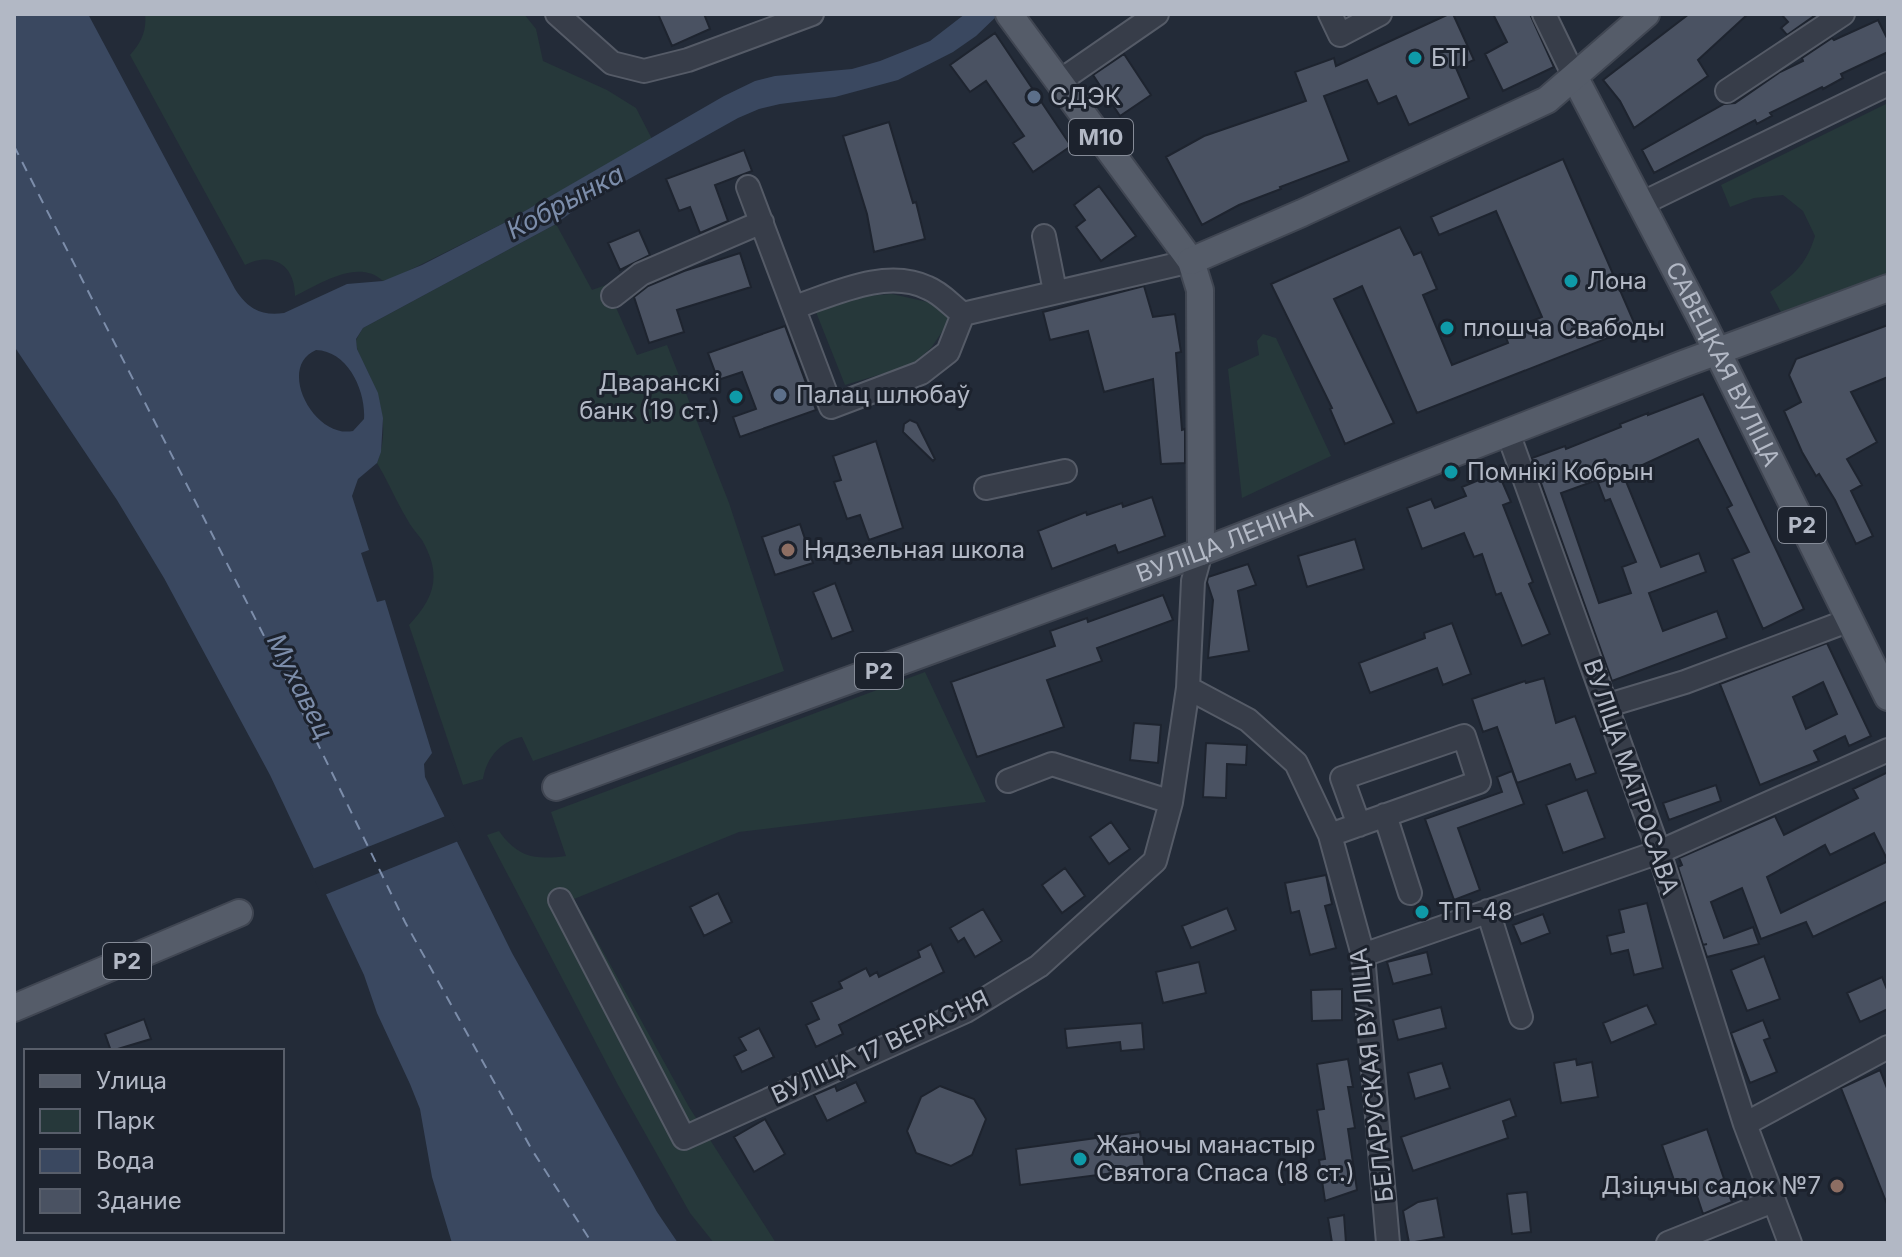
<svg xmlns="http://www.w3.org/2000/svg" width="1902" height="1257" viewBox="0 0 1902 1257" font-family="Inter,sans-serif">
	<rect width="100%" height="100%" fill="#232b38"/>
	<path fill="#26383a" d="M145,14H524L536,29L543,61L607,90L636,108L652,139L504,223L398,276L383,281C358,258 320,284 295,296C295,264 272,251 245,265L130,55C141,43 147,31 145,14Z
		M1888,103V274L1782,314L1770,292C1795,274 1806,265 1815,236L1803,211L1783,195L1754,198L1730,207L1721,185Z
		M556,224L592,290L606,285L637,355L667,345L729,503L784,671L533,761L522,737C501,741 486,758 483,779L463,785L409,625C435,597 442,575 422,540C417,533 411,527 407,519C396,501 388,481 377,463C390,430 381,400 367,370C362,360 356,351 356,340L363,328Z
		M892,294L945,306L950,320L931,348L912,365L845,385L816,312L866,296Z
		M1263,334L1276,338L1331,456L1242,498L1228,369L1259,355L1257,341Z
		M925,672L986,802L739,832L574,899L689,1107L776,1243H714L690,1213L618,1085L487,835L499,831C518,858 535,860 566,856L551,812Z"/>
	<path fill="#3a4860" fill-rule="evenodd" d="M14,14H88L235,289C248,309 261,316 284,313L347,284L383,281L422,265L504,223L724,96L755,81L775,76L852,69L880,61L930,41L965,14H999L976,36L953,52L898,80L835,97L780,104L759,109L738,118L577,208L556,224L363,328L356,339L357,349L378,393L383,418L381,452L377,463L358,479L352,496L369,550L361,553L377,602L385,600L432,753L424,764L425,777L512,953L657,1212L678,1243H452L432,1177L420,1109L410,1084L377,1013L364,975L270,775L164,578L117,500L14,346ZM316,350C348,351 366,391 364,419L353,431C314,439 276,367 316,350Z"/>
	<path fill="#232b38" d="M448,815L461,840L322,896L310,870Z"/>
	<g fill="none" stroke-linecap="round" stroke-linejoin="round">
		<path stroke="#7c8daa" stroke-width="2" stroke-dasharray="10 8" stroke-linecap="butt" d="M14,146L288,683L405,922L532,1150L592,1243"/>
	</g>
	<path fill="#4a5262" stroke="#1e242f" stroke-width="2" fill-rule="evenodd" d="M658,14H704L710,29L672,46Z
		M1449,14H1453L1474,60L1456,68L1469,98L1409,125L1396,96L1378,104L1367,80L1324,96L1349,161L1280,187L1281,189L1239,205L1202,225L1166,157L1204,136L1306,101L1295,72L1334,58L1336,66Z
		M1493,14H1530L1554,67L1503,91L1485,54L1507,42Z
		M1689,14H1748L1698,60L1708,76L1634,128L1620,101L1603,80Z
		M1781,14H1812L1814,16L1787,35L1781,28L1788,22Z
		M1878,20L1888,40V52L1841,74L1843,78L1823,89L1822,87L1770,113L1772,116L1757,124L1755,120L1654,173L1642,150L1724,104L1735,103L1780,72L1803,61L1802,58L1832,38L1834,40Z
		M995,33L1071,146L1033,172L1013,143L1024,136L986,81L970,92L950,65Z
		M1124,54L1151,95L1120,116L1093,75Z
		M889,122L913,203L916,202L925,239L874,252L867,214L843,136Z
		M744,150L752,171L715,185L728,221L700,233L690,207L679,211L666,179Z
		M1563,159L1636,327L1417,413L1362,286L1334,299L1394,423L1345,444L1330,409L1332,408L1271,284L1400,227L1414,255L1421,252L1437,289L1423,295L1452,365L1508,343L1504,332L1542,317L1496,211L1439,235L1431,217Z
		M1099,186L1136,236L1101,261L1076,227L1085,220L1074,205Z
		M639,230L650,255L620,270L608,243Z
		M740,253L751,287L677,310L684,332L649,343L634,297L648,286L684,271Z
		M1144,286L1153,317L1175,314L1181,352L1176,353L1182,430L1185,429V463L1161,464L1153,379L1104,392L1088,331L1050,340L1043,312Z
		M1888,325V377L1851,392L1877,442L1847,459L1862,485L1851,491L1873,536L1856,544L1835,500L1819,474L1816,476L1802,452L1784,411L1801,402L1789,375L1796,359Z
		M785,326L816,410L740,437L733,417L756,409L742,372L718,380L708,353Z
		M1703,394L1804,609L1763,629L1732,559L1749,552L1727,508L1732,505L1698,439L1623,474L1661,567L1699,553L1706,572L1649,593L1663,631L1717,611L1727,638L1612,681L1532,458L1565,446L1566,449L1621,427L1620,424L1648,413V415ZM1597,480L1605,501L1610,499L1636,562L1622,567L1631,593L1599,603L1561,493Z
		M910,420L917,423L935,459L933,461L903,432L904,424Z
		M876,441L903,528L869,540L860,515L847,519L834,482L841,480L833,456Z
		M1498,472L1511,502L1503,505L1533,582L1529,584L1550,634L1522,646L1501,593L1496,595L1482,554L1474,557L1464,533L1422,549L1407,508L1431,499L1435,508L1466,496L1462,487Z
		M1152,497L1165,536L1118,553L1115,545L1052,569L1038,531L1086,512L1087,515L1122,503L1123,507Z
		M800,524L813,563L775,575L762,537Z
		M1355,539L1364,569L1307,587L1298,556Z
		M1248,564L1256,585L1238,591L1249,651L1208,658L1213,600L1207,582L1208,577Z
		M835,583L853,631L832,639L813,592Z
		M1163,595L1173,620L1097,648L1102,661L1047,680L1064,727L977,757L951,682L1055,646L1050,631L1087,618L1088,622Z
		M1452,623L1471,674L1443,685L1437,668L1370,693L1359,663L1425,638L1424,633Z
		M1827,643L1871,736L1849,746L1845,736L1814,751L1819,761L1760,785L1720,684ZM1823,682L1837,714L1806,729L1793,697Z
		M1544,678L1556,723L1575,716L1596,773L1576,780L1570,764L1517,783L1497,727L1483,732L1472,699L1525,681L1526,683Z
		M1134,723L1161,725L1158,763L1130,760Z
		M1206,743L1247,745L1246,765L1227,764L1226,798L1203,797Z
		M1512,771L1524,804L1458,828L1480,890L1454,900L1425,819L1502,792L1497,777Z
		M1888,772V861L1874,833L1830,855L1825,845L1767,877L1781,913L1888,861V901L1813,937L1806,922L1761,939L1742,888L1711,902L1724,938L1753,927L1759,944L1707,957L1703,945L1707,944L1703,945L1678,867L1682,865L1679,858L1775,816L1784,835L1858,798L1853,789Z
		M1716,785L1721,801L1669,820L1663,803Z
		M1587,790L1605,838L1563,853L1546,805Z
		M1111,822L1130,849L1109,864L1090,837Z
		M1065,868L1085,896L1062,913L1042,885Z
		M1326,875L1332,904L1325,906L1336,948L1310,955L1299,911L1291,913L1285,883Z
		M718,893L732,922L704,936L690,907Z
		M1647,903L1663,968L1634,975L1628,950L1611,954L1607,936L1624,932L1619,910Z
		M1227,908L1236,930L1191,948L1182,926Z
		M983,909L1002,941L975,957L964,938L958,942L950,928Z
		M1543,914L1550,933L1521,944L1513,925Z
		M931,944L944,972L839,1025L843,1034L816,1047L806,1025L819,1019L811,1002L842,988L839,982L866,968L870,976L877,972L879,977L920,957L918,951Z
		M1427,952L1432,974L1393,984L1387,962Z
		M1764,956L1780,999L1747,1011L1731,970Z
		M1199,962L1206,993L1163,1003L1156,972Z
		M1882,977L1888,992V1009L1860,1022L1847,993Z
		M1342,989V1020L1312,1021L1311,990Z
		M1647,1005L1656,1024L1611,1043L1603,1023Z
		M1441,1007L1446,1028L1398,1040L1393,1020Z
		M144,1019L151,1039L111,1051L105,1034Z
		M1763,1020L1770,1038L1764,1040L1777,1072L1750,1083L1731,1033Z
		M1142,1023L1144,1049L1121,1051L1120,1042L1067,1048L1065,1029Z
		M759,1028L774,1057L742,1072L734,1056L746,1050L739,1038Z
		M1348,1059L1353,1087H1348L1355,1128L1348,1129L1357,1190L1325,1201L1319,1160L1325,1159L1317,1110L1324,1109L1317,1064Z
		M1576,1059L1577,1065L1592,1062L1598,1097L1561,1103L1554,1063Z
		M1442,1063L1450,1088L1415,1099L1408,1073Z
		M1880,1070L1888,1091L1887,1204L1841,1088Z
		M856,1082L866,1102L827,1121L814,1095L835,1086L837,1091Z
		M940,1086L974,1099L986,1119L972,1155L951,1166L916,1153L907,1131L921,1097Z
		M1510,1099L1516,1116L1503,1121L1508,1138L1413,1171L1401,1137Z
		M765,1119L785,1154L754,1172L734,1137Z
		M1707,1129L1732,1202L1703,1214L1692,1181L1676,1186L1662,1145Z
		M1140,1132L1145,1169L1020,1185L1016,1149Z
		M1527,1192L1531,1232L1512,1234L1507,1194Z
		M1437,1198L1444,1237L1409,1243L1403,1211L1418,1202Z
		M1344,1215L1346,1243H1332L1328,1218Z"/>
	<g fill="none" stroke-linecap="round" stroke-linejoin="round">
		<defs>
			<path id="minor" d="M557,14L612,63L644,71L688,60L812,14
				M1330,14L1340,35L1380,14
				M1544,14L1575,78
				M1060,81L1157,14
				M1727,91L1843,14
				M748,187L831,407L921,373L948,352L963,314
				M1641,204L1888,84
				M1044,236L1055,291
				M613,296L641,274L762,222
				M795,307C836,293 887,268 928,288C941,293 952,306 963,314L1191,261
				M1508,433L1659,852L1745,1124L1790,1243
				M986,488L1065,471
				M1188,688L1248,720L1296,763L1330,835L1363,955L1388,1243
				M1606,703L1612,704L1685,682L1850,620
				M1008,781L1052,764L1171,802
				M1385,815L1410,893
				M1330,835L1479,782L1464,736L1342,778L1359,825
				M560,900L684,1138L966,1011L1039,966L1155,861L1171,802L1188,688L1193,581L1201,552
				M1488,911L1521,1017
				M1363,955L1659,852L1888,750
				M1745,1124L1888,1047
				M1668,1243L1773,1201"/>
			<g id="major">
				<path d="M1009,14L1191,261L1200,290L1201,552"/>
				<path id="s1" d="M1575,78L1701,319L1888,697"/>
				<path d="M1191,261L1302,213L1547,100L1646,14"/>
				<path id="s2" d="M556,787L1201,552L1683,364L1888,288"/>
				<path d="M14,1008L239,913"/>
			</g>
		</defs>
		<use href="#minor" stroke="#555b67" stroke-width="26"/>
		<use href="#major" stroke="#404652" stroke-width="30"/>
		<use href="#minor" stroke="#373d49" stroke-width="22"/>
		<use href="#major" stroke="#555c69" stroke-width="26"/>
	</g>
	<g fill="#0f9aa8" stroke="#1c222d" stroke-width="3">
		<circle cx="1415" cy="58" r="8"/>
		<circle cx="1571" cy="281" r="8"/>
		<circle cx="1447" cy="328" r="8"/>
		<circle cx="736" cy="397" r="8"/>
		<circle cx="1451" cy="472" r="8"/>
		<circle cx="1422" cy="912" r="8"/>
		<circle cx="1080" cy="1159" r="8"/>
	</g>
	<g fill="#5c6f8a" stroke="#1c222d" stroke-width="3">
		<circle cx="1034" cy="97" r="8"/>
		<circle cx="780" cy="395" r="8"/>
	</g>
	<g fill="#8d6e63" stroke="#1c222d" stroke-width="3">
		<circle cx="788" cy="550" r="8"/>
		<circle cx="1837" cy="1186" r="8"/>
	</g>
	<g text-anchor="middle" stroke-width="6" stroke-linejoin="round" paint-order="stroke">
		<g fill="#1c222d" stroke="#858b97" stroke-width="2">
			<rect x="1069" y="119" width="64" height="36" rx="6"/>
			<rect x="1778" y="507" width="48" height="36" rx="6"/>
			<rect x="855" y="653" width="48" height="36" rx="6"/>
			<rect x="103" y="943" width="48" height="36" rx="6"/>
		</g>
		<g font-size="22" font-weight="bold" fill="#b2b8c5">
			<text x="1101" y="145">М10</text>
			<text x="1802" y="533">Р2</text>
			<text x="879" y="679">Р2</text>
			<text x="127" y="969">Р2</text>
		</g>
		<g font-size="24" fill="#b2b8c5" stroke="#1c222d" text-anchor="start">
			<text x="1431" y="66">БТІ</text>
			<text x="1050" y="105">СДЭК</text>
			<text x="1587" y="289">Лона</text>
			<text x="1463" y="336">плошча Свабоды</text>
			<text x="720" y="391" text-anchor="end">Дваранскі<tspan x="720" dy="28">банк (19 ст.)</tspan></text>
			<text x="796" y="403">Палац шлюбаў</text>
			<text x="1467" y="480">Помнікі Кобрын</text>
			<text x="804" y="558">Нядзельная школа</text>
			<text x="1438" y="920">ТП-48</text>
			<text x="1096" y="1153">Жаночы манастыр<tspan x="1096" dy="28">Святога Спаса (18 ст.)</tspan></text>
			<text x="1821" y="1194" text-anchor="end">Дзіцячы садок №7</text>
		</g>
		<g font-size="24" fill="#b2b8c5" stroke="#1c222d">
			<text dy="8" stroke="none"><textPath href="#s1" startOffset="322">САВЕЦКАЯ ВУЛІЦА</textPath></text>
			<text dy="8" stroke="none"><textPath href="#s2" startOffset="712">ВУЛІЦА ЛЕНІНА</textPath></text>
			<text transform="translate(1631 777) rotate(71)" y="8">ВУЛІЦА МАТРОСАВА</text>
			<text transform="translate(880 1047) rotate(-25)" y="8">ВУЛІЦА 17 ВЕРАСНЯ</text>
			<text transform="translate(1372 1075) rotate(-96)" y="8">БЕЛАРУСКАЯ ВУЛІЦА</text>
		</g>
		<g font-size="26" font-style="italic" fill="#7c8daa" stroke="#1c222d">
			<text transform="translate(565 202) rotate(-28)" y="9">Кобрынка</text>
			<text transform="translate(300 686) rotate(63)" y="9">Мухавец</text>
		</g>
	</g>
	<rect width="1902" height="1257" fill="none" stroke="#b2b8c5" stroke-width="32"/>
	<rect x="24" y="1049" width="260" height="184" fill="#1c222d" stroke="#585e6a" stroke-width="2"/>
	<rect x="40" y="1075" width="40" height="12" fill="#555c69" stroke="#585e6a" stroke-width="2"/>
	<text x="96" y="1089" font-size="24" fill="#b2b8c5">Улица</text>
	<rect x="40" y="1109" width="40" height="24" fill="#26383a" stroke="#585e6a" stroke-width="2"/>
	<text x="96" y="1129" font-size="24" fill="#b2b8c5">Парк</text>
	<rect x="40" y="1149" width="40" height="24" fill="#3a4860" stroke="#585e6a" stroke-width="2"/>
	<text x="96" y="1169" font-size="24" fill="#b2b8c5">Вода</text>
	<rect x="40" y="1189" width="40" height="24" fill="#4a5262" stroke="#585e6a" stroke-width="2"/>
	<text x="96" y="1209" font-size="24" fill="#b2b8c5">Здание</text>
</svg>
